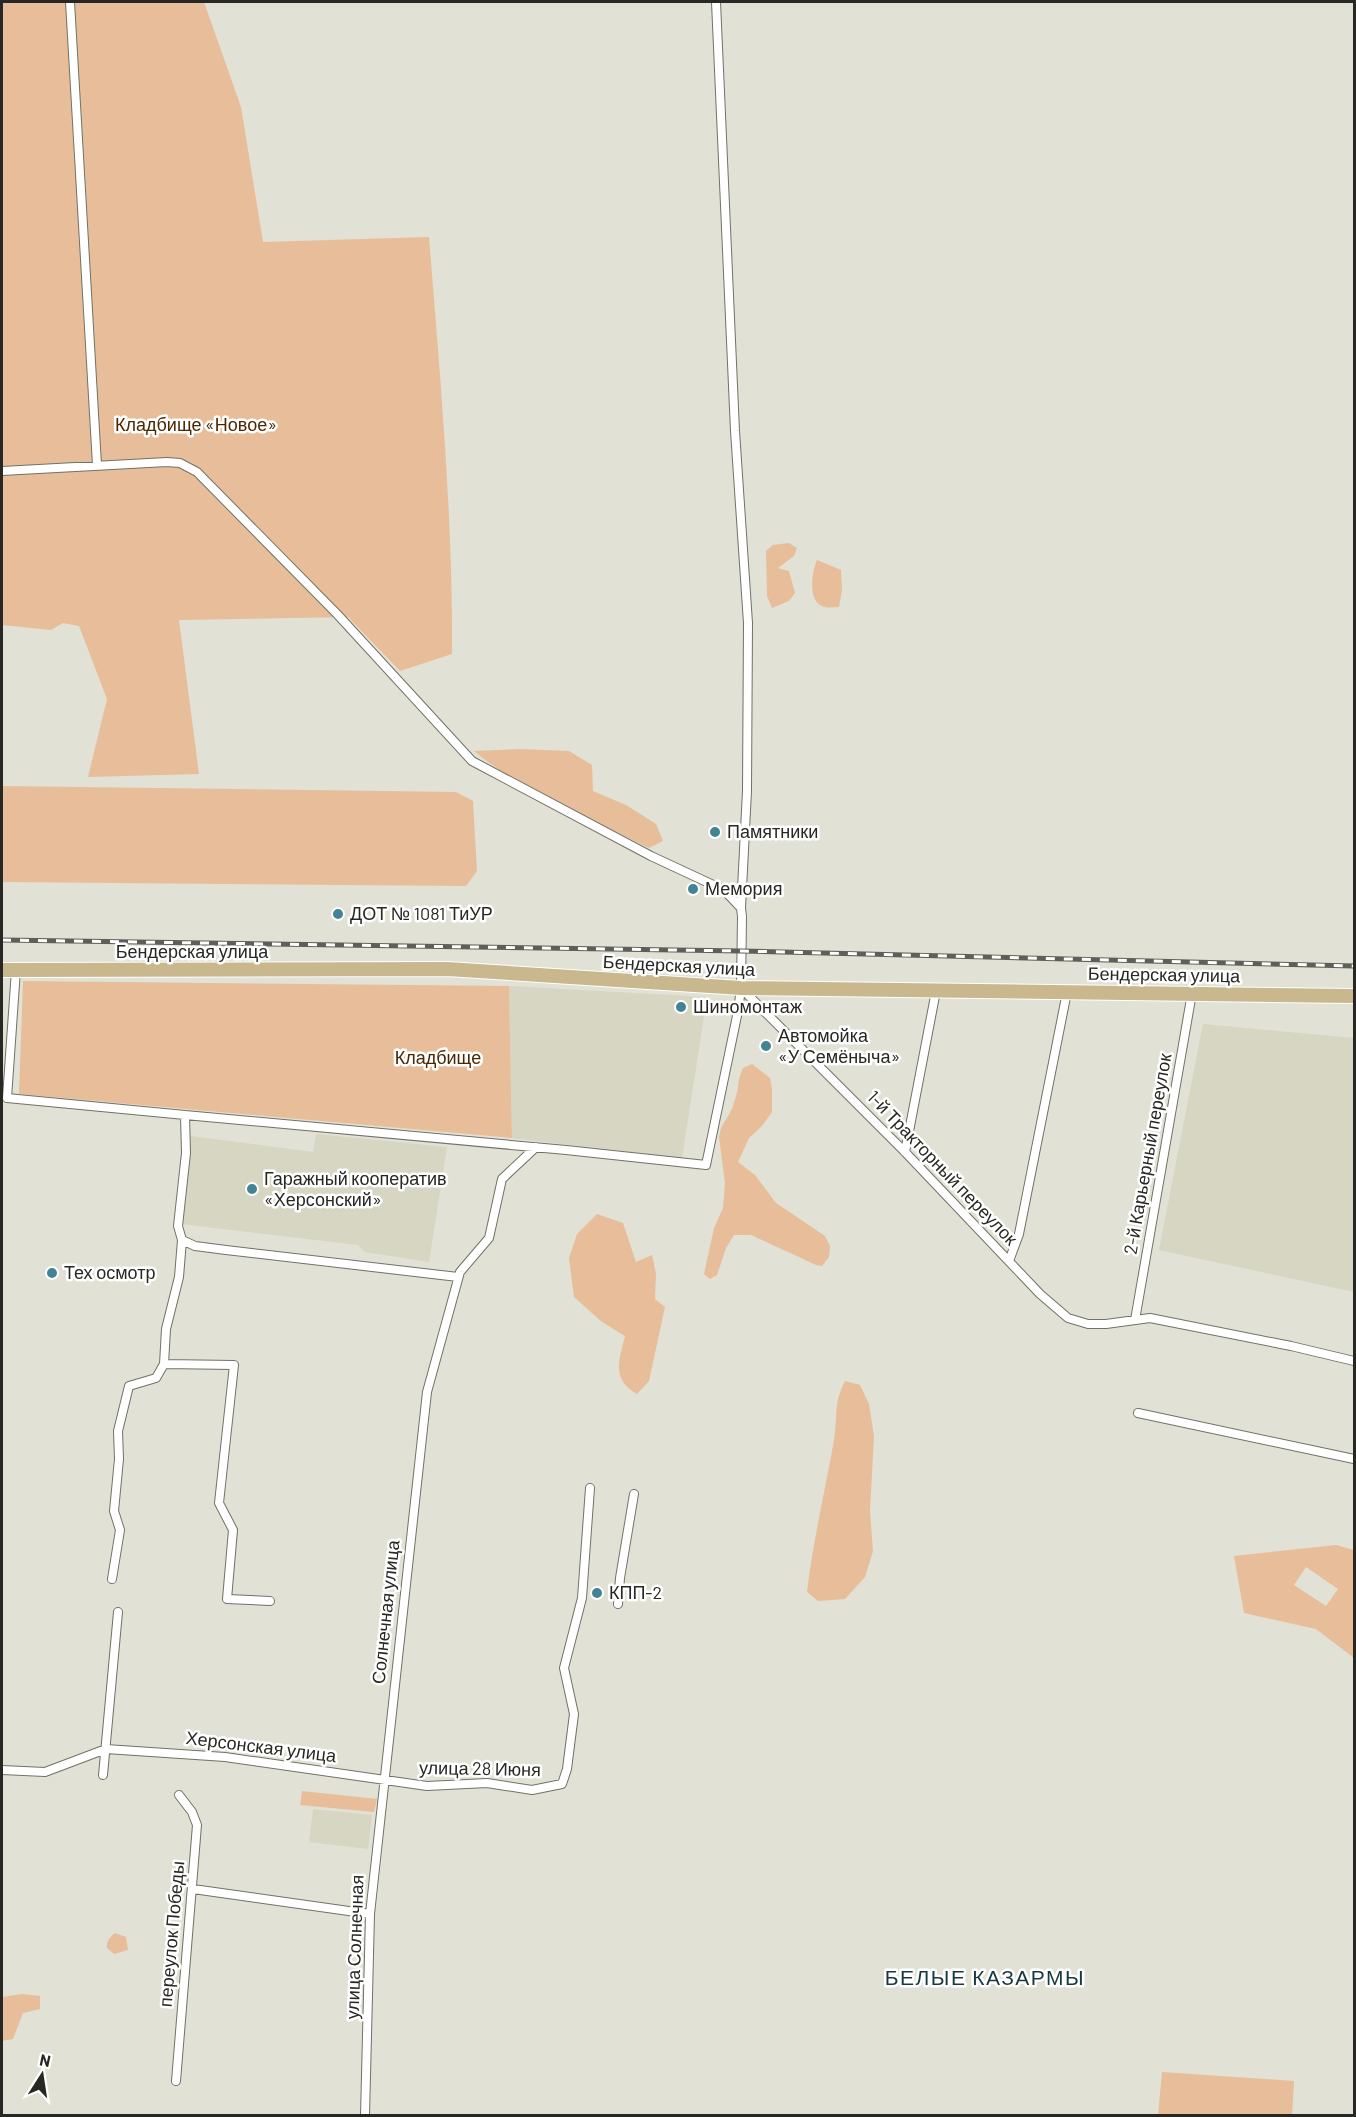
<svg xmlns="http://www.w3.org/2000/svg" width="1356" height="2117" viewBox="0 0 1356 2117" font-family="Barlow,sans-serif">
	<rect width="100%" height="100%" fill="#e1e1d5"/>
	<path fill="#d6d6c3" d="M509,986L707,997L682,1158L512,1138Z
		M1203,1024L1354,1038V1292L1159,1250Z
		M316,1134L447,1147L429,1262L365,1252L358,1245L181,1224L191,1136L313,1152Z
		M313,1809L372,1815L368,1849L309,1842Z"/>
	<path fill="#e7be99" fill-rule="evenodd" d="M2,2H204L241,107L263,242L429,237C440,376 453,515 452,654L400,671L348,617L179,620L199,774L88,777L107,699L79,626L63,623L51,630L2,625Z
		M789,543L797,548L794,556L778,568L789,571L795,593L789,601L772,608L767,596L766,551L773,545Z
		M817,560L841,570L842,590L839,607C833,607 826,609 820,605C808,597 812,571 817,560Z
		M519,749L569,751L592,765L593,791L626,805L656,824L663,841L649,848C592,819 523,792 474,751Z
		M2,786L456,792L473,801L477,871L466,886L2,882Z
		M23,981L509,986L512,1138L19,1094Z
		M752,1064L770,1078L772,1089V1112L762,1126L749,1138L738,1162L755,1175L776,1203L825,1236L830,1246L829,1257L822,1266L816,1265L751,1235H734L726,1248L717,1275L710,1279L704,1274L714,1228L723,1208L725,1183L719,1137L721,1128L732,1109L737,1093L739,1079L743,1068Z
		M597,1214L623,1223L636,1262L652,1255L656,1274L655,1299L665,1307L649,1381L637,1394C611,1379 619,1361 625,1336L602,1322L574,1297L569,1258L577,1234Z
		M845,1381L860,1385L869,1404L874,1436L870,1511L873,1551L865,1577L845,1599L818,1601L807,1592C813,1541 825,1491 834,1440C838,1416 833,1404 845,1381Z
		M1336,1545L1354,1550V1658L1316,1629L1244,1613L1234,1556ZM1306,1567L1338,1589L1326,1606L1294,1585Z
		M302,1791L377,1799L374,1812L300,1805Z
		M115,1933L126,1937L128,1950L114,1954L107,1948C106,1941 110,1937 115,1933Z
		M22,1994L40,1996V2009L23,2013L13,2039L2,2041V1997Z
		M1162,2072L1294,2081L1292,2115H1158Z"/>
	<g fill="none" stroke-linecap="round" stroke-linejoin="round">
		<defs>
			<path id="minor" d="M70,2C80,156 87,311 97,465
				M716,2L735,431L748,623L747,791L741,908
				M2,471L167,462L180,463L197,472L337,614L472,761L651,856L724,890L741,908L742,917L741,988L738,1011L706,1165L566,1150L185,1115L186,1153L178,1226L182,1240L179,1277L166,1329L164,1364L156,1378L129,1386L118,1431L119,1459L114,1511L120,1530L112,1579
				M16,970L7,1098L185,1115
				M742,989L905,1152L1040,1294L1068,1318L1088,1324H1106L1150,1318L1291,1346L1354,1361
				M905,1152L936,991
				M182,1240L195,1246L226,1250L458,1277
				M1009,1261L1019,1234L1067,992
				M1135,1320L1192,993
				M164,1364L234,1365L219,1503L233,1530L227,1599L270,1601
				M1138,1413L1354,1459
				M618,1604L620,1578L634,1494
				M2,1770L45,1772L106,1749L225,1757L427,1786L487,1783L532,1790L562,1784L567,1769L574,1714L564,1668L582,1598L590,1488
				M103,1775L118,1612
				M193,1889L370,1914
				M176,2081L197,1825L192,1812L179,1795
				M365,2116L370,1914L427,1392L460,1272L489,1238L502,1179L536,1147"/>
			<path id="primary" d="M2,970L447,969L741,988L1354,996"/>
		</defs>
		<use href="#minor" stroke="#717167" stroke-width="10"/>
		<use href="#primary" stroke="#fff" stroke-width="16"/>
		<use href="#minor" stroke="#fff" stroke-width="8"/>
		<use href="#primary" stroke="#c9b78e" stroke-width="14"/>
		<defs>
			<path id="rail" d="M2,940L742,951L1354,966"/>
		</defs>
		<use href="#rail" stroke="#5f5f59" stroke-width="5"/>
		<use href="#rail" stroke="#fff" stroke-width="3" stroke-dasharray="9" stroke-linecap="butt"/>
	</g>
	<g fill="#428495" stroke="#fff" stroke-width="2">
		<circle cx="715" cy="832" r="6"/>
		<circle cx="693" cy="889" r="6"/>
		<circle cx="338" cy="914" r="6"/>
		<circle cx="681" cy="1007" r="6"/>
		<circle cx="766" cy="1046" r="6"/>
		<circle cx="252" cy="1189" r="6"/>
		<circle cx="52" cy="1273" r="6"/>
		<circle cx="597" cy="1593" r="6"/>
	</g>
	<g text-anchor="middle" stroke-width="5" stroke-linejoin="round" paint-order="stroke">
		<g font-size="18" fill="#4a2700" stroke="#fff">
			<text x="196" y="431">Кладбище «Новое»</text>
			<text x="438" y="1064">Кладбище</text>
		</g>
		<g font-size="18" fill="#272723" stroke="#fff" text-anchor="start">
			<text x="727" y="838">Памятники</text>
			<text x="705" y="895">Мемория</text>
			<text x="350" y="920">ДОТ № 1081 ТиУР</text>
			<text x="693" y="1013">Шиномонтаж</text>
			<text x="778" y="1042">Автомойка<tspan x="778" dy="21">«У Семёныча»</tspan></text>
			<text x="264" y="1185">Гаражный кооператив<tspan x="264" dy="21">«Херсонский»</tspan></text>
			<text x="64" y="1279">Тех осмотр</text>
			<text x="609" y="1599">КПП-2</text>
		</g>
		<g font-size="18" fill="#272723" stroke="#fff">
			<text x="192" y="958">Бендерская улица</text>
			<text transform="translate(679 966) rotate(3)" y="6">Бендерская улица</text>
			<text transform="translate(1164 975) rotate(1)" y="6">Бендерская улица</text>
			<text transform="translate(1148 1154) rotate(-80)" y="6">2-й Карьерный переулок</text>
			<text transform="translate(942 1168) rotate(46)" y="6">1-й Тракторный переулок</text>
			<text transform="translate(386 1612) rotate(-84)" y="6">Солнечная улица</text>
			<text transform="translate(261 1747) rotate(7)" y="6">Херсонская улица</text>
			<text transform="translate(480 1769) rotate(1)" y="6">улица 28 Июня</text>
			<text transform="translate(172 1934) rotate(-85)" y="6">переулок Победы</text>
			<text transform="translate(355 1947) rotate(-88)" y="6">улица Солнечная</text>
		</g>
		<g font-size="21" letter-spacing="1.5" fill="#183840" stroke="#fff">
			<text x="985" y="1985">БЕЛЫЕ КАЗАРМЫ</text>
		</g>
	</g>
	<rect width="1356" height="2117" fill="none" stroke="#272723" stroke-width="6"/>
	<g transform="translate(42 2075) rotate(12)" stroke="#ffffff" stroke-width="4.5" paint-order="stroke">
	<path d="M0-4.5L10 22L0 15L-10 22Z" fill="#272723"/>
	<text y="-9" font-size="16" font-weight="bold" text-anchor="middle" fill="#272723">N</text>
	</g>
</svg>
